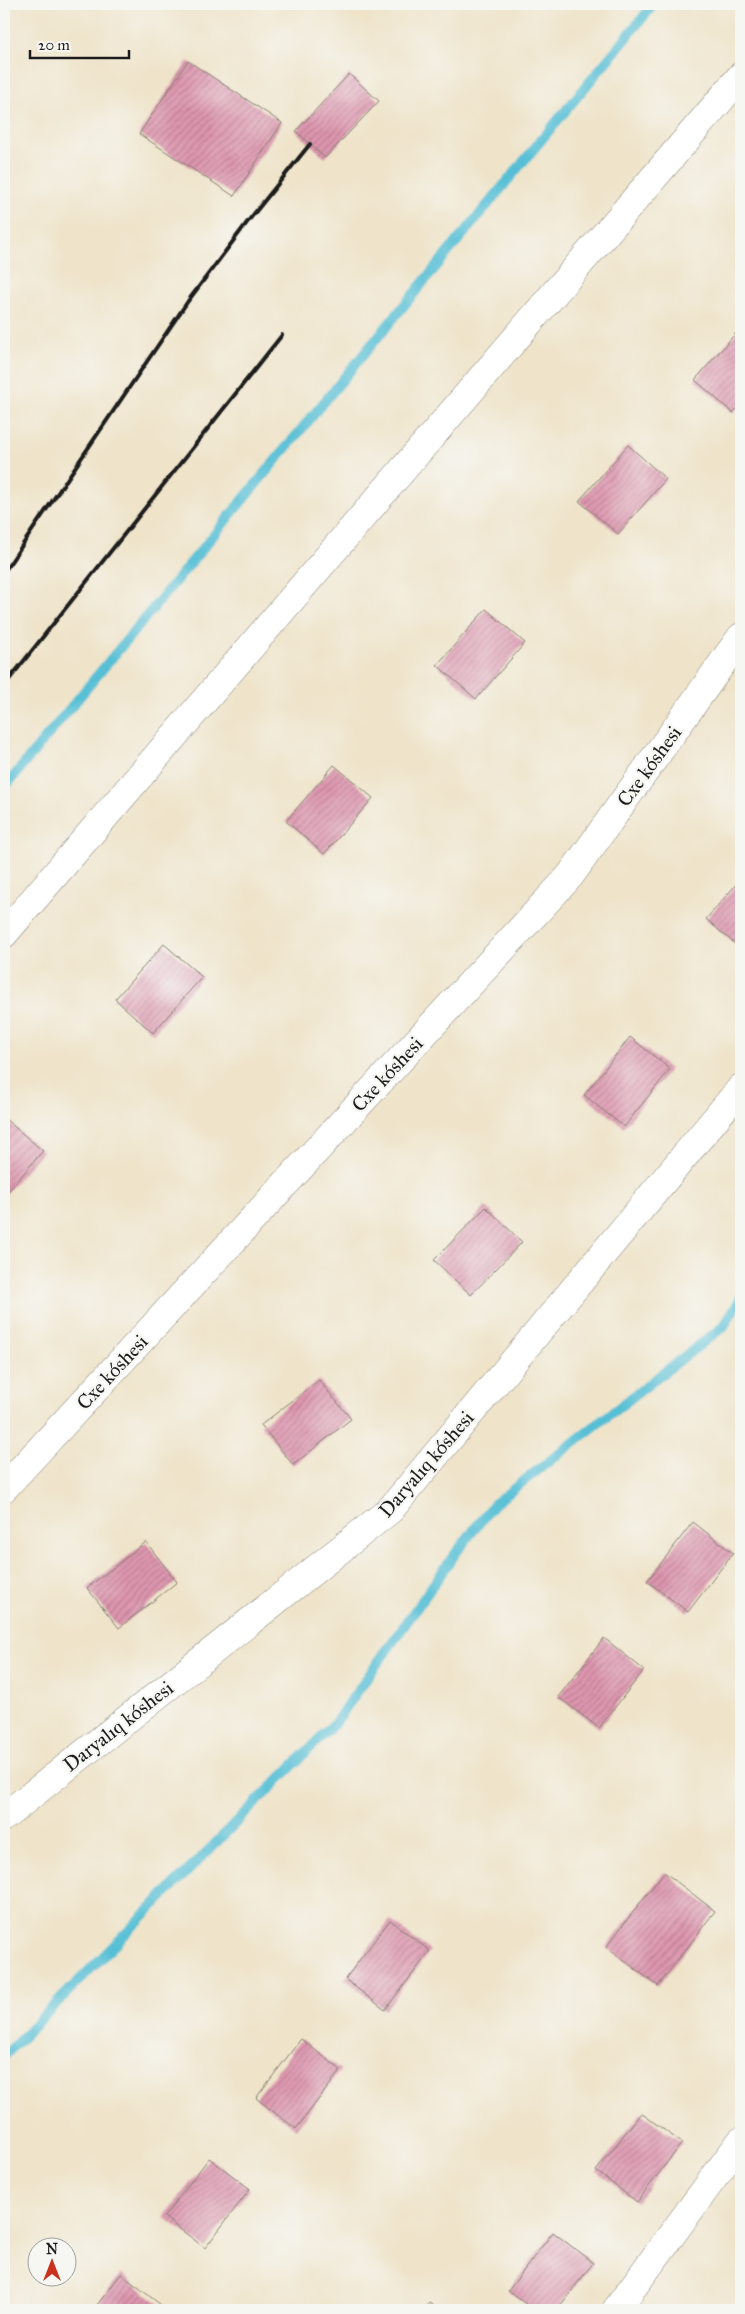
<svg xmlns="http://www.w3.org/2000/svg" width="745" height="2314" viewBox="0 0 745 2314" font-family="'IM FELL Great Primer',serif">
	<defs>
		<pattern id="building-hatch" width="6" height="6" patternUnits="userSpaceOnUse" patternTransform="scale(1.25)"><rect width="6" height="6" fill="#de96af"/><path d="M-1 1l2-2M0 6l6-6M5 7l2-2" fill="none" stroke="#b37a8e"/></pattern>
	</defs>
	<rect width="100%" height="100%" fill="#f6f6f2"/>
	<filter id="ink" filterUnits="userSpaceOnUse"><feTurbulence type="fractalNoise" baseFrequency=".02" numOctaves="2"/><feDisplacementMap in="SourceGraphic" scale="10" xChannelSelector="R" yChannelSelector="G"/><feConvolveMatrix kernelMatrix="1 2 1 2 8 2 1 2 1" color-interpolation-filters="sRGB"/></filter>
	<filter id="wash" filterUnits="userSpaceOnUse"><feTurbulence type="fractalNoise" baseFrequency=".0096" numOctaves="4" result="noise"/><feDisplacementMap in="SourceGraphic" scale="20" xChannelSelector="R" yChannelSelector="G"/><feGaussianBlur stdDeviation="1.12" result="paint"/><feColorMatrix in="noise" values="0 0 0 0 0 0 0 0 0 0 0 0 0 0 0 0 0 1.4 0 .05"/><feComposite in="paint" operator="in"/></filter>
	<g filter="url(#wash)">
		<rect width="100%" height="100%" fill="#efe4ca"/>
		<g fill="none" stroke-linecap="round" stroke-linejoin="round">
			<path stroke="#57bfd5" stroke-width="10" d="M4,788L654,4
				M4,2056L335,1723L455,1554L494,1504L724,1326L741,1298"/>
		</g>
		<g id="blocks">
			<path fill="url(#building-hatch)" d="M188,61L282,123L234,196L139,134Z
				M349,74L379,101L325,158L296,131Z
				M741,327V404L733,413L695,380Z
				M628,445L666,479L618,534L579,501Z
				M486,609L525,643L476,699L437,665Z
				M334,765L373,798L324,854L286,821Z
				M741,879V949L706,919Z
				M164,944L202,977L153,1033L115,999Z
				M630,1037L670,1069L624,1127L584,1095Z
				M4,1118L43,1151L4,1196Z
				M486,1207L522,1242L471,1295L434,1260Z
				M319,1380L351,1419L293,1465L261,1425Z
				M693,1522L733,1553L688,1612L647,1581Z
				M146,1542L177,1582L119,1628L87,1588Z
				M604,1638L644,1670L599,1728L558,1697Z
				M664,1872L715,1911L658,1986L606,1947Z
				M390,1920L430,1951L385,2010L345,1979Z
				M301,2039L341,2070L296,2129L256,2098Z
				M641,2113L682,2143L637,2202L596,2171Z
				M209,2158L250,2189L205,2248L164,2217Z
				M553,2232L593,2263L557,2310H534L508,2291Z
				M121,2274L161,2305L157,2310H93Z
				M429,2303L439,2310H423Z"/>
		</g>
	</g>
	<g filter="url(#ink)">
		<use href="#blocks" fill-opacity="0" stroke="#868073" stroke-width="1"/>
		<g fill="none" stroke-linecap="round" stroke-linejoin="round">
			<defs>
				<path id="minor" d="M4,934L741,76
					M4,1488L570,876L741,637
					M4,1817L390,1510L741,1088
					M616,2310L741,2141"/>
			</defs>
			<use href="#minor" stroke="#868073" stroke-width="29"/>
			<use href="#minor" stroke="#fff" stroke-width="28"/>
			<path stroke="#1c1c1c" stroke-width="4" d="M4,572L188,301L249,220L310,144
				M4,686L282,335"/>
		</g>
	</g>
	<g text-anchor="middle" stroke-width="4.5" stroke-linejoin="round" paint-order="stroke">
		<g font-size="20" fill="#1c1c1c" stroke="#f6f6f2">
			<text transform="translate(649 766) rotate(-54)" y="7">Cxe kóshesi</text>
			<text transform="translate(387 1074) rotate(-47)" y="7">Cxe kóshesi</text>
			<text transform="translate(112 1372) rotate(-47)" y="7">Cxe kóshesi</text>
			<text transform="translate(426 1464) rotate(-49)" y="7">Daryalıq kóshesi</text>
			<text transform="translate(118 1726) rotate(-38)" y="7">Daryalıq kóshesi</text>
		</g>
	</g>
	<rect width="745" height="2314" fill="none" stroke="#f6f6f2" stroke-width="20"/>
	<g transform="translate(52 2262)"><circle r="24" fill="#f6f6f2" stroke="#9f9f9c"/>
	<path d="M0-4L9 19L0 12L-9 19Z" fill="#c8321e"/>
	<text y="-8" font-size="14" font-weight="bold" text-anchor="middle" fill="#1c1c1c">N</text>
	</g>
	<path d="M30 50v8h99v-8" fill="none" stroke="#1c1c1c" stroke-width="2.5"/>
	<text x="38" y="50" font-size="15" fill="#1c1c1c" stroke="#f6f6f2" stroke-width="4" paint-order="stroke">20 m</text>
</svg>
